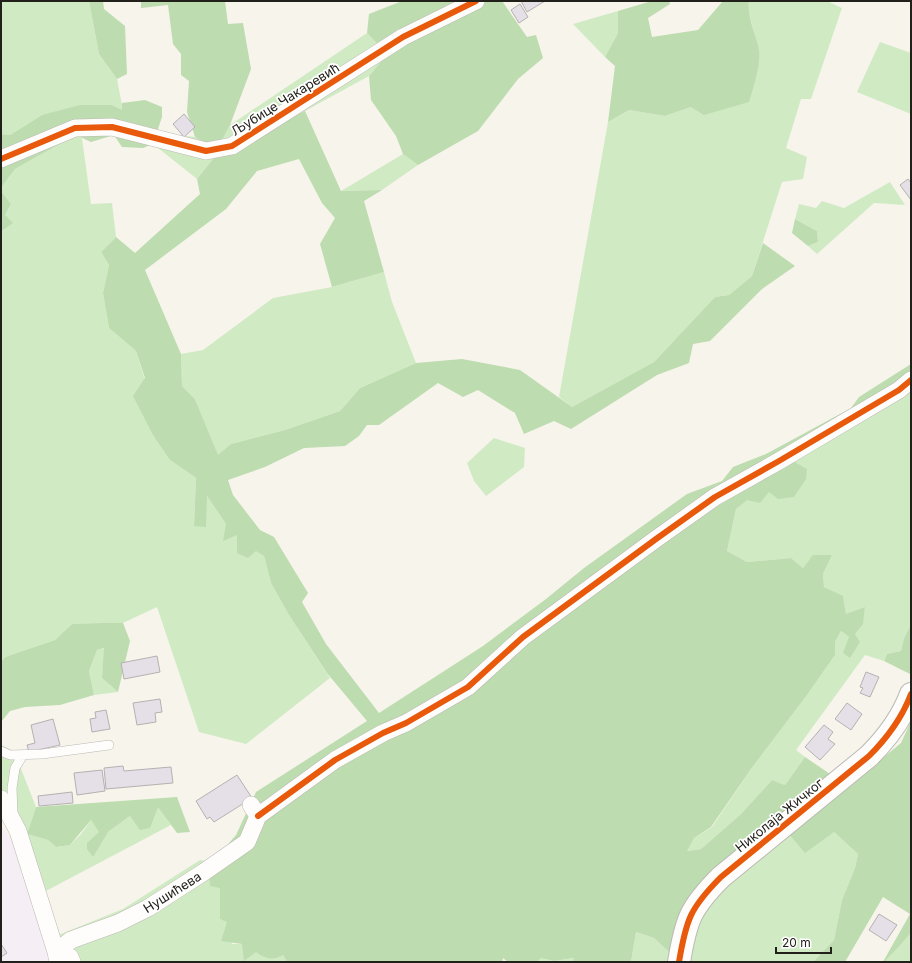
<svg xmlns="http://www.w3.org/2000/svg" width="912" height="963" viewBox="0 0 912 963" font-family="Inter,sans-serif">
	<rect width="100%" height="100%" fill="#f7f4eb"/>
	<path fill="#f5eef5" d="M1,825L6,833L15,842L59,962H1Z"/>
	<path fill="#d0ebc4" d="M1,1H89L99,54L117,79L123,110L42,115L10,135L1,134Z
		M749,1H827L842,8L811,99H801L786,148L807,157L803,179L782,182L752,276L729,295L715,297L654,362L572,407L559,397L608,122L629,110L665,116L691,107L759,52L748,9Z
		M618,11V33L605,57L573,24Z
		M367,33L387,54L369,76L305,111L216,155L197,179L153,144L156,133L195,137L206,144H220L230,125Z
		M880,42L911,53V114L857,92Z
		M76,135L82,138L91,204L112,203L116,237L101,252L109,265L103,293L109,328L136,351L170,460L196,478L194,526L207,496L226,524L237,535L264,556L271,583L289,615L330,678L246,744L199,732L157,607L123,623L72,624L55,640L5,657L1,662V230H3L5,215L11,204L1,191V188L15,169Z
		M403,154L418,165L382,190L341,191Z
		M890,182L905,205L874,203L817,254L808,246L818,242L817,231L795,219L799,204L816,208L822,201L844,208Z
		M384,272L392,302L416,363L360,388L340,411L285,430L231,444L218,456L195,399L182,386L181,354L203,350L273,298L332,287Z
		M911,381V625L904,638L901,651L887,654L884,661L865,655L796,750L805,757L785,785L772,780L741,814L701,849L686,851L694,838L712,827L751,769L807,695L835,655V642L841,631L849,637C863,629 863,622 865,607L846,615L843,597L824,587L823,574L832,555L803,568L791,558L747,562L727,551L736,509L790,460Z
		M494,438L525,448L524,467L486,496L474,481L467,463Z
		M105,648L102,678L118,692L94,695L89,671L97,650Z
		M1,745L14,751L36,807L27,834L48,840L56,847L70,845L81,834L91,820L100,832H108L130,816L158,806L171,825L44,892L1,813Z
		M834,832L858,854L855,868L842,900L834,940L813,962H687L694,927L711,899L788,833Z
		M200,860L213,862L220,888V919L227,921L232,944H242L256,951L283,955L287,962H69L56,936L123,909Z
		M911,913V962H883Z
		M636,932L654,938L670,953L669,962H631Z
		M541,958L554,961L574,958L572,962H537Z"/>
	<path fill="#bddcaf" d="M89,1H103L104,9L125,26L127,74L117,79L99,54Z
		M141,1H225L228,24L243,23L251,69L230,125L220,144H206L195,137L187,112L189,81L181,75V54L173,44L168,5L141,8Z
		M402,1H502L527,37L536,35L543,58L518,79L478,131L418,165L403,154L396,136L371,100L369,76L387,54L367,33L369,14Z
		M652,1H669L670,4L648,18L652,37L698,30L723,1H749C747,18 756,34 759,50C761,65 753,88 749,102L704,115L691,107L665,116L629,110L608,122L615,66L605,57L618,33V11Z
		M145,100L162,107V117L153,144L143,148L122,147L114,135L91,142L76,135L15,169L1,188V134L10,135L42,115L80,105H111L122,110V103Z
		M305,111L341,191L382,190L364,201L384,272L332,287L320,244L335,218L322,203L299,159L257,171L226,209L145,270L181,354L182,386L195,399L218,455L231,444L285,430L340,411L360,388L416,363L462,359L520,370L572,407L654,362L715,297L729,295L752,276L763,243L795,266L762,289L710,341L693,344L689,363L657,375L571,429L554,421L524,434L515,413L478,390L463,397L438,383L379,425H367L359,436L345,446L304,448L265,467L228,480L233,495L260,530L274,537L308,593L302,602L326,644L379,713L483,646L546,599L584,568L687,494L722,481L733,467L766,454L851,408L859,397L911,364V376L791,460L807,469L806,479L794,497L778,499L769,492L760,503L747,500L736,509L727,551L747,562L791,558L803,568L813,555H832L823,574L824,587L843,596L846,614L865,607L863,624L855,634L860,642L850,658L843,653L849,637L841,631L835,642V655L807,695L751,769L711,827L694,838L687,851L701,849L741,814L772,780L785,785L805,757L833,776L855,781L901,743L911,721V932L903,942L884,962H883L910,914L883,897L845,962H813L834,940L842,900L855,868L858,854L834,832L805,853L777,820L670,953L654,938L636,932L631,962H572L574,958L554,961L541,958L537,962H508L503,958L502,962H287L283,955C273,961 265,959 256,952L244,961L242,944L221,941L227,922L220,919V888L210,886L209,875L213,862L236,835L256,792L367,721L327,673L289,615L271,583L264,556L256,551L248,558L237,553V535L223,541L226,524L207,496L206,527L194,526L196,478L170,460L153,435L133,396L145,378L136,351L109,328L103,293L109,265L101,252L116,237L135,253L200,194L197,179L216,155Z
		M1,191L11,204L5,215L13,223L3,230H1Z
		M795,219L817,231L818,242L808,246L792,233Z
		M102,623H123L130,641L118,692L102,678L104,648L97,650L89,671L94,695L60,705L25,707L10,711L1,722V662L5,657L55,640L72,624Z
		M911,625V672L910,674L884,661L887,654L901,651L904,638Z
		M177,797L190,832L177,833L158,807L150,828L140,830L130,816L108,832L93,857L87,849V843L99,832L91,820L70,845L56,847L48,840L27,834L36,807Z"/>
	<path fill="#e5dfe8" stroke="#b4b2b1" d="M521,1H545L527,12Z
		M520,4L528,17L519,23L511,10Z
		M184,114L195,127L184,137L173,124Z
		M908,179L911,183V200L900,185Z
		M157,656L160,672L124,679L121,663Z
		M866,672L879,677L870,697L860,693L863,688L860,687Z
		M160,699L162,712L155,713L156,722L137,725L133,703Z
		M847,703L862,714L851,730L835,719Z
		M106,710L110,729L92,732L90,719L96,718L95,712Z
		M53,719L60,745L29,752L27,745L35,743L31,725Z
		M824,725L833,732L828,739L835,744L820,760L805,747Z
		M123,766L124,771L171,767L173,783L106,789L104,768Z
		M102,770L105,791L77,795L74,773Z
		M237,775L252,798L214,822L210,817L207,819L196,801Z
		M72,792L73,803L39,806L38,796Z
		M879,914L897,925L886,941L869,930Z
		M1,944L7,953L1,957Z"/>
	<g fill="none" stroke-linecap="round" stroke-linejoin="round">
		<defs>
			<path id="lane" d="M1,751L10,755L42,754L109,745
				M13,815L12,788L15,768L23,755"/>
			<path id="street" d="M1,159L75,128L112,127L206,151L232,146L403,37L476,1
				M1,799L18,831L56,952L58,962
				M258,816L335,760L383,733L406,723L468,687L523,637L656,539L715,497L779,461L899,390L911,380
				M56,952L71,940L118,923L148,908L204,872L247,842L258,816L251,805
				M56,952L70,957L72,962"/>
			<path id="secondary" d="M679,962C686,920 690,908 721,877L869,756C887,738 902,718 911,694"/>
		</defs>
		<use href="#lane" stroke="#bcbab3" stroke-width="10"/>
		<use href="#street" stroke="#bcbab3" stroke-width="18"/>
		<use href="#secondary" stroke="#bcbab3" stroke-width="24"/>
		<use href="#lane" stroke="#fefdfc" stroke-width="9"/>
		<use href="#street" stroke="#fefdfc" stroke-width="17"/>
		<use href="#secondary" stroke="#fefdfc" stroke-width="22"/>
		<defs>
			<path id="cycleway" d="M1,159L75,128L112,127L206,151L232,146L403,37L476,1
				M258,816L335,760L383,733L406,723L468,687L523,637L656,539L715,497L779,461L899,390L911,380
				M679,962C686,920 690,908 721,877L869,756C887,738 902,718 911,694"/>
		</defs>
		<use href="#cycleway" stroke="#fff" stroke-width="8"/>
		<use href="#cycleway" stroke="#e8590c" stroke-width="6"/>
	</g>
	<g text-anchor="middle" stroke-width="3.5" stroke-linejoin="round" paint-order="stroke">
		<g font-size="13" fill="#22201a" stroke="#fff">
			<text transform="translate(285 99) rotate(-32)" y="5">Љубице Чакаревић</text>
			<text transform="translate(779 815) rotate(-39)" y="5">Николаја Жичког</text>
			<text transform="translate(172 892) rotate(-32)" y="5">Нушићева</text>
		</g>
	</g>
	<rect width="912" height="963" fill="none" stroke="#22201a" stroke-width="4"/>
	<path d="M776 947v6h55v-6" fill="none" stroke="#22201a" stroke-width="2"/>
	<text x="782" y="947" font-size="12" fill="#22201a" stroke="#ffffff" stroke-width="3" paint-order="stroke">20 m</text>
</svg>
